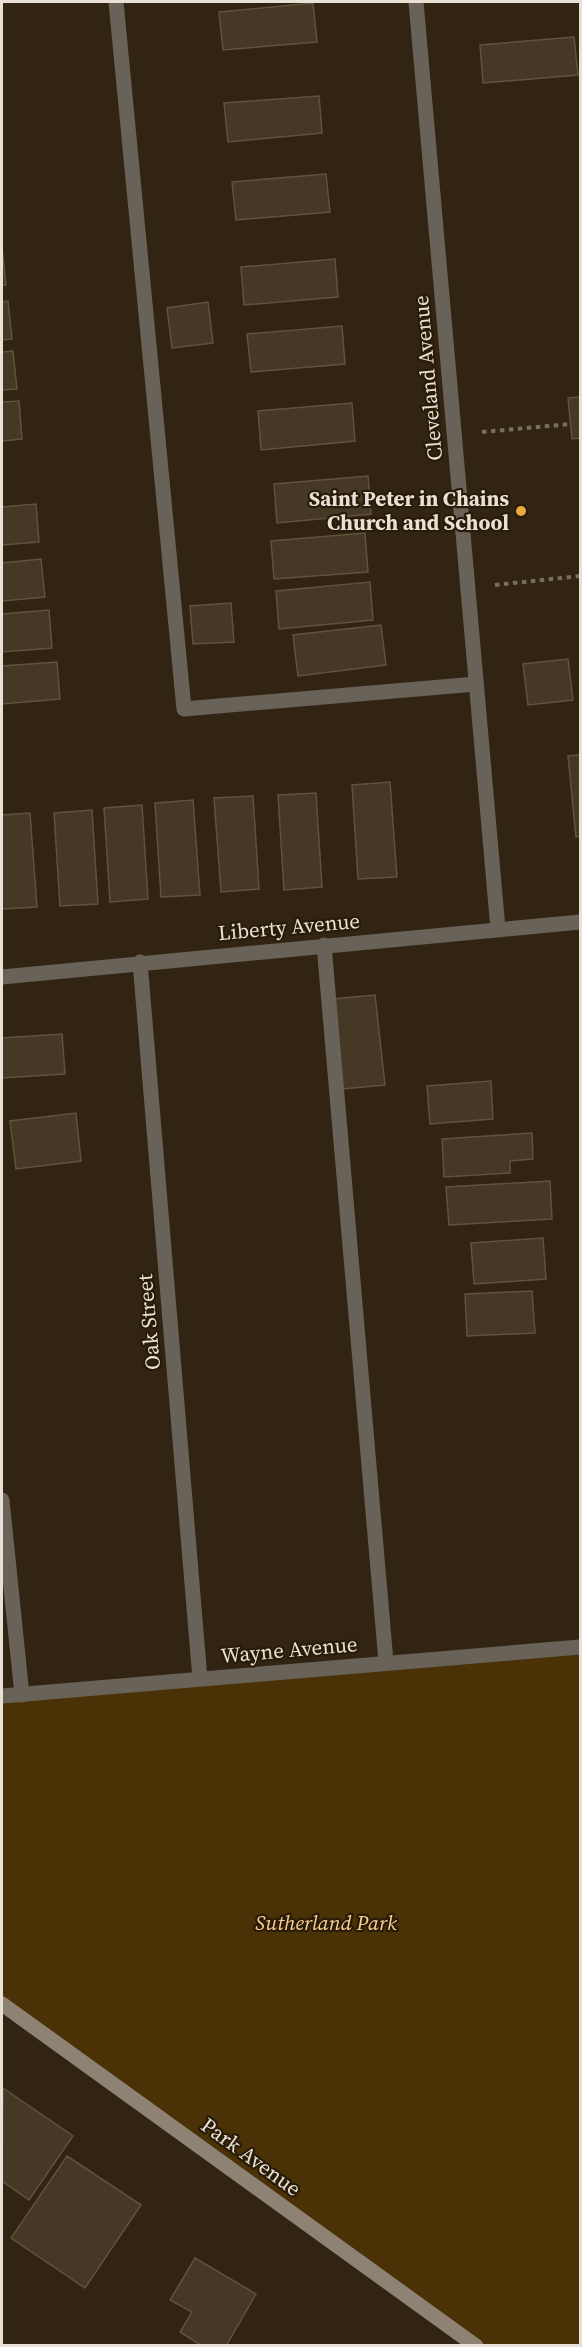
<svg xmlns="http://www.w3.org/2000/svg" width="582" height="2347" viewBox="0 0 582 2347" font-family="'Source Serif 4',serif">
	<rect width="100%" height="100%" fill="#322412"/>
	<path fill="#4b3206" d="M580,1647V2345H476L2,2004V1696Z"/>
	<path fill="#453824" stroke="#61523e" stroke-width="1.5" d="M313,3L317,42L223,50L219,12Z
		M574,37L578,75L483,83L480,45Z
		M319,96L322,133L228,142L224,103Z
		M326,174L330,212L236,220L232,182Z
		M2,247L6,285H2Z
		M335,259L338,297L244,305L241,267Z
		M8,301L12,339L2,340V302Z
		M208,302L213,343L172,348L167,308Z
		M342,326L345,364L251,372L247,334Z
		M13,351L17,389L2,390V352Z
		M580,397V438L572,439L568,398Z
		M19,401L22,439L2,441V402Z
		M352,403L355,441L261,450L258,411Z
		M368,476L371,514L277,523L274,484Z
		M36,504L39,542L2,545V507Z
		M365,533L368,572L274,579L271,541Z
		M41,559L45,597L2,601V563Z
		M370,582L373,620L279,629L276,591Z
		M231,603L234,642L193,644L190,606Z
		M49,610L52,648L2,652V614Z
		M381,625L386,665L298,676L293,635Z
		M568,659L573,700L528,705L523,664Z
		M57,662L60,699L2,704V666Z
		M580,755V836L576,837L568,756Z
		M390,782L397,877L358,879L352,785Z
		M316,793L322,887L284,890L278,795Z
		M253,796L259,889L221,892L214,798Z
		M193,800L200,895L161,897L155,803Z
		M142,805L148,899L110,902L104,808Z
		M92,810L98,904L60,906L54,813Z
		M30,813L37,907L2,909V815Z
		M375,995L385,1085L342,1089L332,999Z
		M62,1034L65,1074L2,1078V1038Z
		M491,1081L493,1119L430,1124L427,1086Z
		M76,1113L81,1161L16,1169L10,1121Z
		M532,1133L533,1159L510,1161V1173L444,1177L442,1139Z
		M550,1181L552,1219L449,1225L446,1187Z
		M543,1238L546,1279L474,1284L471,1243Z
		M532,1291L535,1333L467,1336L465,1294Z
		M3,2088L73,2136L29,2200L2,2181Z
		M67,2156L141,2205L85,2288L11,2238Z
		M195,2258L256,2294L226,2346H202L180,2332L192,2312L170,2300Z"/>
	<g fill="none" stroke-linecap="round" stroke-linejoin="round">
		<path stroke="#796d5e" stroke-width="4" stroke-dasharray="4.5 4.5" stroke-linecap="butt" d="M482,432L571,424
			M495,585L580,576"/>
		<path stroke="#686258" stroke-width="15" d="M116,2L184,709L476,684
			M324,945L386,1662
			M2,1500L22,1695"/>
		<path stroke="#686258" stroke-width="15" d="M416,2L498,929
			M140,962L200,1679
			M2,977L580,922
			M2,1696L580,1647"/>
		<path stroke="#8d8274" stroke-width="15" d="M2,2004L476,2346"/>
	</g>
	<circle fill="#eca93b" stroke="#281b08" stroke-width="2" cx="521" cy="511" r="6"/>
	<g text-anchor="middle" stroke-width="4.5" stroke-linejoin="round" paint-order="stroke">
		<g font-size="21" fill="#eae1d6" stroke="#281b08">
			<text transform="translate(428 378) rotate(-95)" y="7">Cleveland Avenue</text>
			<text transform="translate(289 927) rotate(-5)" y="7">Liberty Avenue</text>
			<text transform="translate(149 1322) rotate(-95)" y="7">Oak Street</text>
			<text transform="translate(289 1650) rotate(-5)" y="7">Wayne Avenue</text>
			<text transform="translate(251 2157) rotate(36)" y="7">Park Avenue</text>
		</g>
		<g font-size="21" font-weight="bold" fill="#eae1d6" stroke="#281b08" text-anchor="end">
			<text x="509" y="506">Saint Peter in Chains<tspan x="509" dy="24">Church and School</tspan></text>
		</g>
		<g font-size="21" font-style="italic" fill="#fccf91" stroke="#281b08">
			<text x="326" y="1930">Sutherland Park</text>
		</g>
	</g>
	<rect width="582" height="2347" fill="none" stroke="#eae1d6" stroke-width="6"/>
</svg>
